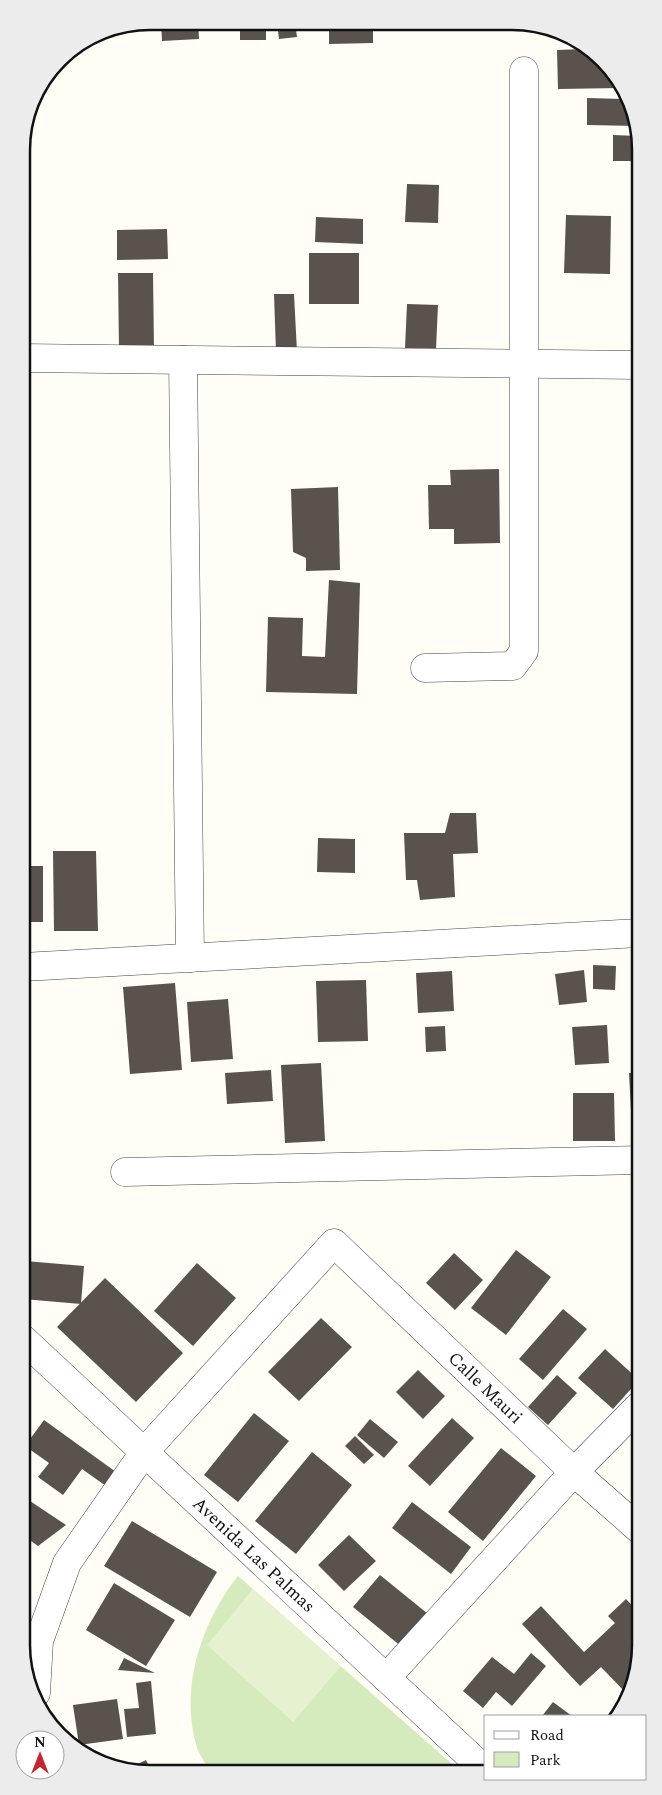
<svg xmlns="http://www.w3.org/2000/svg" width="662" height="1795" viewBox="0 0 662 1795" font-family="Spectral,serif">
	<rect width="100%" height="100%" fill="#fffdf5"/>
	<path fill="#d5ebbd" d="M238,1576L460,1771H210C206,1764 200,1756 197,1748C179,1690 201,1622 238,1576Z"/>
	<path fill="#e6f2cf" d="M253,1589L341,1666L293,1722L207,1645Z"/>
	<path fill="#5a524d" d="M161,21L198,22L199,39L162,41Z
		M240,22H266V40H240Z
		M277,22H295L297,37L279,39Z
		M329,22L373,23V43L329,44Z
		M584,49L603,59L619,88L558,89L557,50Z
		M587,98L624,99L638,126L587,125Z
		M613,135L638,136V161H613Z
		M407,184L439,185L438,223L405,222Z
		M566,215L611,216L610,274L564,273Z
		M316,217L363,219V244L315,242Z
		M167,229L168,259L117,260V230Z
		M309,253H359V304H309Z
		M118,273H153L154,350H119Z
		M274,294H294L297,352H276Z
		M407,304L438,305L436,349L405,348Z
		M499,469L500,543L454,544V529H429L428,485H451L450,470Z
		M338,487L340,570L306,571V558L293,552L291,489Z
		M329,580L360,583L357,694L266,692L268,617L303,618L302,656L325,657Z
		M639,808V889H638L631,809Z
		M450,813H476L478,853L453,854L455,897L420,900L417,880H406L404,833H445Z
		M318,838L355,839V873L317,872Z
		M53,851H96L98,931H54Z
		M23,866H43V922H23Z
		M593,965L616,966L615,990L593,989Z
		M584,970L587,1002L559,1005L555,974Z
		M452,971L454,1011L418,1013L416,973Z
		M366,980L368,1041L318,1042L316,981Z
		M175,983L182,1070L130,1074L123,987Z
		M228,999L233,1059L191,1062L187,1002Z
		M607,1025L609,1063L575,1065L572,1027Z
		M445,1026L446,1051L426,1052L425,1027Z
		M321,1063L325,1141L285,1143L281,1065Z
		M271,1070L273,1101L227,1104L225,1073Z
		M629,1073H640V1129L632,1130Z
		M573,1093H614L615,1141H573Z
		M516,1250L551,1277L506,1335L471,1308Z
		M454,1253L483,1280L455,1310L426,1283Z
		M25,1261L84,1266L81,1304L23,1299Z
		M197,1263L236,1298L193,1346L154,1311Z
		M105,1278L183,1353L136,1402L57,1327Z
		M563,1309L587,1329L543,1380L519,1359Z
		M321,1318L352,1347L299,1401L268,1372Z
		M605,1349L639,1380L613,1409L578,1378Z
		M418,1370L445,1396L423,1419L396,1392Z
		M557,1375L577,1393L548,1425L528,1407Z
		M254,1413L289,1441L238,1502L204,1475Z
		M452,1418L474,1438L430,1486L408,1466Z
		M370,1419L398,1442L384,1458L357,1435Z
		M44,1420L116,1472L106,1486L82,1469L63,1495L38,1477L49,1463L25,1446Z
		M355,1436L374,1455L364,1464L345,1446Z
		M501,1448L536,1476L483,1541L448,1512Z
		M312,1452L352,1485L296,1554L255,1521Z
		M24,1497L66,1525L38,1546L24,1536Z
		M412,1502L471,1547L451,1574L392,1528Z
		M132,1521L217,1572L190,1617L104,1566Z
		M349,1535L376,1561L344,1591L318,1565Z
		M380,1575L428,1614L402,1647L353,1607Z
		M114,1583L175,1620L146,1666L86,1630Z
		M626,1599L640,1614V1653L632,1687L626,1693L601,1667L580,1686L522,1624L541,1606L584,1652L615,1623L608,1616Z
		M531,1653L546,1666L512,1706L496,1692L483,1708L463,1691L492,1657L514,1674Z
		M124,1658L155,1673L118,1670Z
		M151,1681L156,1734L127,1737L124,1709L139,1708L136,1683Z
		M117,1699L123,1739L79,1745L73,1705Z
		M553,1702L572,1716H542Z
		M146,1760L151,1771H124Z"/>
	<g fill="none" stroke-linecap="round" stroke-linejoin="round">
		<defs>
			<g id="minor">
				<path d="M22,358L639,365"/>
				<path d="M183,360L190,958"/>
				<path d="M425,668L513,666L524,651V71"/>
				<path d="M23,967L639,933"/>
				<path d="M125,1172L640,1160"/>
				<path id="s1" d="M23,1339L486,1771"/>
				<path d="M386,1678L574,1472L640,1405"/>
				<path id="s2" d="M36,1693L39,1641L67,1563L145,1451L334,1243L574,1472L640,1530"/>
			</g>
		</defs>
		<use href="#minor" stroke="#444" stroke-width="29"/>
		<use href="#minor" stroke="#fff" stroke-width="28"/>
	</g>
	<g text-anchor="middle" stroke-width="5" stroke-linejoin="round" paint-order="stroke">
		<g font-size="18" fill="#111" stroke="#fff">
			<text dy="6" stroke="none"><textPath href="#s2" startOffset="762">Calle Mauri</textPath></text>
			<text dy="6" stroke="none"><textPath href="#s1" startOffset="316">Avenida Las Palmas</textPath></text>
		</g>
	</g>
	<path d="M0 0H662V1795H0ZM150 30H512A120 120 0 0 1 632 150V1645A120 120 0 0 1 512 1765H150A120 120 0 0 1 30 1645V150A120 120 0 0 1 150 30Z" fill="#ececec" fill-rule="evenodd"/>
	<path fill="none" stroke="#111" stroke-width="2.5" d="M150 30H512A120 120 0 0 1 632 150V1645A120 120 0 0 1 512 1765H150A120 120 0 0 1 30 1645V150A120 120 0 0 1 150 30Z"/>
	<rect x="484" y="1715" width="162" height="65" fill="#ffffff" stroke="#a0a0a0"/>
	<rect x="494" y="1731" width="25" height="8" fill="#ffffff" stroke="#a0a0a0"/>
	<text x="530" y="1740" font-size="15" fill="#111111">Road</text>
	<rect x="494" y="1752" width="25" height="15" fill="#d5ebbd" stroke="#a0a0a0"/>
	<text x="530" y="1765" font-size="15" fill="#111111">Park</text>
	<g transform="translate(40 1755)"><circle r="24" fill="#ffffff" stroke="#a0a0a0"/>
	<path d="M0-4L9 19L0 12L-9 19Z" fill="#c4262e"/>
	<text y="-8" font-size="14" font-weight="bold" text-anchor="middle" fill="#111111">N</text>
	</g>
</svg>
